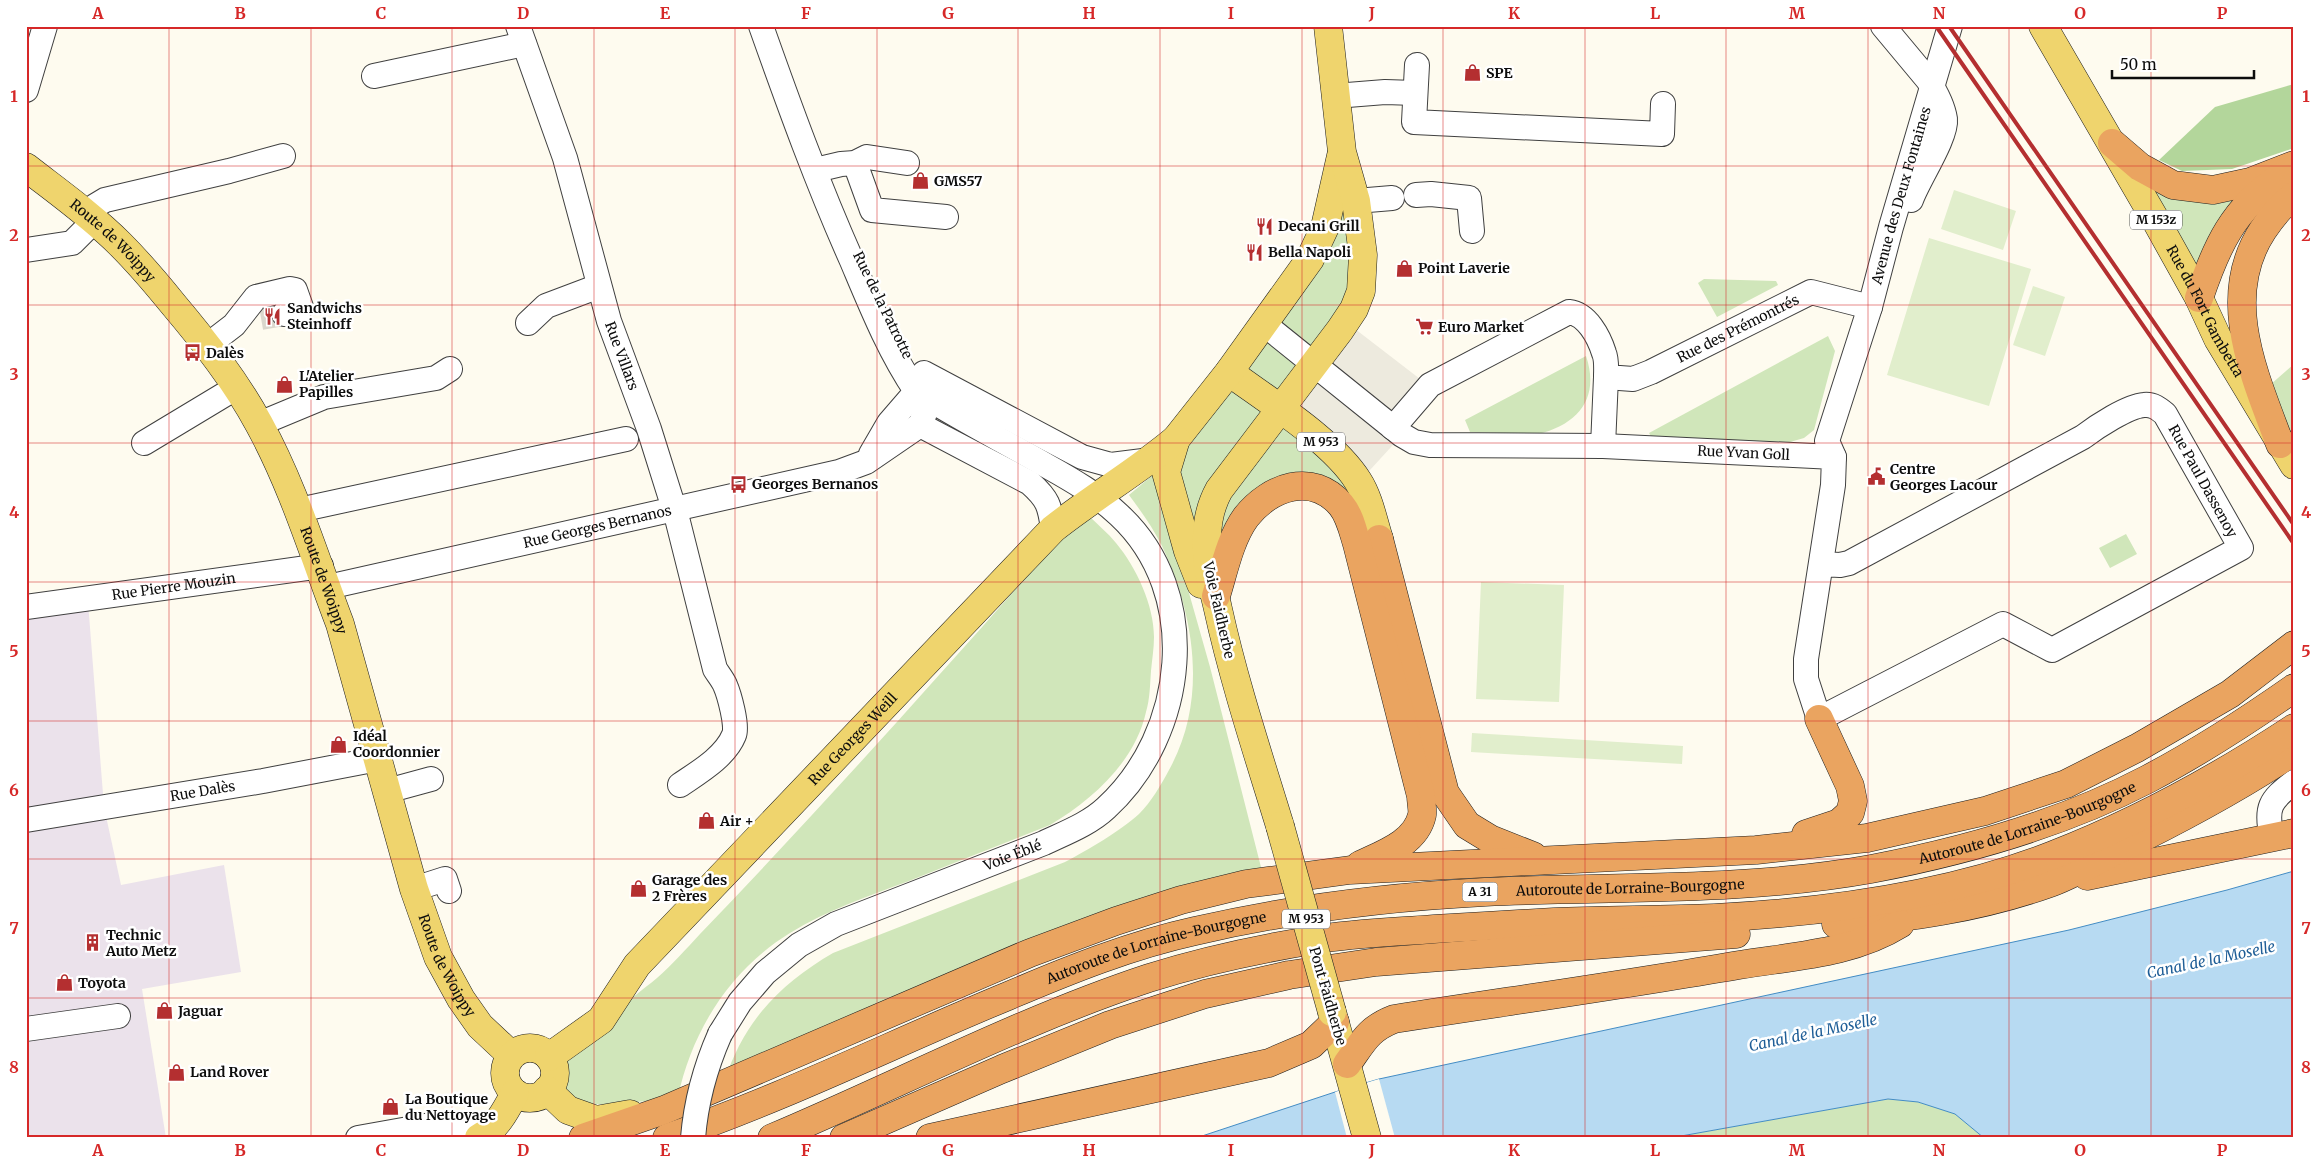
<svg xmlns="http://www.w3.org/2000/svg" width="2320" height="1164" viewBox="0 0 2320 1164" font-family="Merriweather,serif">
	<rect width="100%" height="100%" fill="#fefbef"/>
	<path fill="#ebe2eb" d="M88,602L104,807L121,885L224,865L241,972L142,989L166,1138H26V609Z"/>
	<path fill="#d0e6ba" d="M1342,152L1367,501L1298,485L1232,544L1188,551L1168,462L1288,291Z
		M2153,186L2248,192L2198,273Z
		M1704,279L1776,281L1778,285L1717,317L1698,283Z
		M1828,336L1835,351L1814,430L1804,438L1790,442L1652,438L1649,433Z
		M1586,356C1600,397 1579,424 1538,434L1470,432L1465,420Z
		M2294,364V436L2286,425L2270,385Z
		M1155,473L1210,667L1262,871L725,1080C744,1021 780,984 833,953L1065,862C1088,850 1120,831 1139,814C1151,802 1161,785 1169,770C1208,700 1195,616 1162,546C1153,528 1141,511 1129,495Z
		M1089,516C1098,525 1108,533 1116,543C1136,567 1154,605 1154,637C1154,648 1152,660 1151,671C1150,684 1150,699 1146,712C1135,762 1092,800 1050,825C1003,844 956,862 909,881C869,896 827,910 790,933C731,969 692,1030 678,1097C654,1100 606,1107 584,1103C572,1100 561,1087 553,1080C572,1040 623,1006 657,978C672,965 686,949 700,934C829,800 952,661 1076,521Z
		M2126,534L2137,554L2110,568L2099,548Z
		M1888,1099L1918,1102L1955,1114L1984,1138H1670Z"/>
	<path fill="#b3d69b" d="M2294,84V148L2232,169L2182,171L2159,160L2215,107Z"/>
	<path fill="#e1eecc" d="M1954,190L2016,211L2003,250L1941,229Z
		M1929,238L2031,269L1989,406L1887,375Z
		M2033,286L2065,297L2045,356L2013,345Z
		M1481,582L1564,585L1559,702L1476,699Z
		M1472,733L1683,746L1682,764L1471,752Z"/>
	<path fill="#edeade" d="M1346,322L1420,379L1402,435L1359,482L1280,410Z"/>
	<path fill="#b7daf2" stroke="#438cc4" d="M2294,871V1138H1984L1955,1114L1918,1102L1888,1099L1670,1138H1196L1335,1092L1379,1079L2069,930L2227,890Z"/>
	<path fill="#fefbef" d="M1379,1079L1395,1138H1347L1335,1092Z"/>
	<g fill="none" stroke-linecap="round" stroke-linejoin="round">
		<path stroke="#dad7cd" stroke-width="24" stroke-dasharray="24 12" stroke-linecap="butt" d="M261,318L284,314"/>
		<defs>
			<g id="minor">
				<path id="s1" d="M518,26L565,158L609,321L649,429L677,518L715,669C718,674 723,680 725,685C729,694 738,726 734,735C725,757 699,772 680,785"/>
				<path d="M1883,26L1928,80C1935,91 1943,106 1945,119C1947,137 1918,180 1911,200"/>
				<path d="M1417,65L1414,122L1662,134L1663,104"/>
				<path d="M374,76L524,44"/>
				<path d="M26,90L45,26"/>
				<path d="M1335,96L1385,92L1415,93"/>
				<path d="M855,163L872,210L946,217"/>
				<path d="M824,168L841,164L855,163L867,157L907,163"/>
				<path d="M1416,195L1431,194L1469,198L1472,231"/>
				<path d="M1356,201L1392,198"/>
				<path d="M87,215L95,206L105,200L229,171L283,156"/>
				<path d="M26,250L72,243L94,221"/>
				<path d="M528,323L546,306L599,286"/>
				<path id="s2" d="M1264,324L1402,435L1414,442L1430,445L1603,446L1834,457L1833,485L1806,659V679L1819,719L2003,624L2052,650L2241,548L2165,414C2159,409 2153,404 2144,405C2128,406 2096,427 2083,437L1849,563L1840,565L1821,564"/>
				<path d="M208,345L234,325L256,297L290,289L295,290L301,307L298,312L284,314"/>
				<path d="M924,373L1082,457L1111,465L1151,460"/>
				<path d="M259,424L324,397L436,378L450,369"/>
				<path d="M920,425L1030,483C1048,499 1050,506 1053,529"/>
				<path id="s3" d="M1393,428L1430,385L1569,312C1587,314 1599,337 1604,353C1607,360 1606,370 1606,377L1633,379L1651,372L1811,292L1870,307"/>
				<path d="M144,443L237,387"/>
				<path d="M1603,446L1606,377"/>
				<path d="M871,454L889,423L927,379"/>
				<path id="s4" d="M1834,457L1827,441L1870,307L1891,227L1950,26"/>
				<path d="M299,510L626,439"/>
				<path id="s5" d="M328,587L839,472L866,462L920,425L938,381"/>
				<path id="s6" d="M26,607L321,566"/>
				<path d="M387,791L431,779"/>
				<path id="s7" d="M26,820L263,781L378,759"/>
				<path d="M2272,837C2265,808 2270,800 2294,782"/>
				<path d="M414,889L445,879L449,891"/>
				<path d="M26,1029L118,1016"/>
				<path id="s8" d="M720,1034L740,1002L765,973L799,945L836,924L1044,843C1065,833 1089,824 1106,808C1187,734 1203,593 1119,515C1098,495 1072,480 1047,466C1004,441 958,418 916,391C889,351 871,306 852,261C818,185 789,105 761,26"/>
				<path d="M358,1138L442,1123L488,1133"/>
			</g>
			<g id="major">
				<path id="s9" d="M2043,26L2155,219L2199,298L2218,339L2294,465"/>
				<path id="s10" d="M26,167C58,192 92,216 120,244C139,263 156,283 173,304C205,342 235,380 259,424C294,488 314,556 340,624L414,889L438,957L461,999L480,1026L511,1055"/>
				<path d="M1229,372C1267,400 1333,441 1358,481C1369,498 1373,520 1379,539"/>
				<path d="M1201,584L1188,551L1166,472L1176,439L1229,372L1310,259L1325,227L1341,156"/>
				<path d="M1280,826C1258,754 1234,682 1218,609C1214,590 1207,572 1207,553C1206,530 1208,510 1219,490L1340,330L1354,309L1361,291L1363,255L1356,201L1342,152L1328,26"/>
				<path d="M1332,1012L1367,1138"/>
				<circle cx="530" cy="1073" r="25"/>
				<path id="s11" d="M549,1057L601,1020L637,965L1053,529C1093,497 1137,472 1176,439"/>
				<path d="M547,1090L568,1110L596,1120L630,1114"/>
				<path d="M479,1138C497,1128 506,1110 515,1093"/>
			</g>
			<g id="highway">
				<path d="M2112,143L2140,167L2173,185L2213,190L2250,182L2294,165"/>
				<path d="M2199,298C2216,247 2233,209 2280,177"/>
				<path d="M2280,444C2255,376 2218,298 2263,230C2271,218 2282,204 2294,196"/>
				<path d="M1379,539L1445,793L1467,825L1490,839L1533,856"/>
				<path d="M1216,596C1224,570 1230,539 1246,517C1270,487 1312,471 1341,505C1350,516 1353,531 1357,544L1421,796C1421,802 1423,810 1422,815C1416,843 1383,854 1360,865"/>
				<path d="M1806,834L1839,823L1850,813L1853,801L1850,786L1819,719"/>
				<path d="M2087,876L2294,833"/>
				<path d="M1836,924C1908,918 1979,908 2047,884C2071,876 2093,862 2115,851C2177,821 2237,789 2294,751"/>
				<path d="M1347,1064C1363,1042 1368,1029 1394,1019C1509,1001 1624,985 1739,965C1793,956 1852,954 1900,924"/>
				<path d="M583,1138L664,1110L1030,953L1116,921L1181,900L1246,884L1350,870L1756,850L1867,838L1985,811L2066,784L2137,748L2230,694L2294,645"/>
				<path id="s12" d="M667,1138C784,1098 894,1043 1008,996C1069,970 1131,945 1195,931C1290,909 1387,897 1485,892C1613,886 1744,892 1871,869C1966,851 2062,824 2148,779C2199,752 2247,721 2294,688"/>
				<path d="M772,1138C898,1085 1019,1021 1149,978C1203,961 1259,949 1314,940C1353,933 1394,932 1434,929C1474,927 1514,924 1554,922C1607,920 1661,920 1715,918C1826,912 1948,896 2053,855C2138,822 2218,778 2294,728"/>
				<path d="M844,1138L1002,1069L1110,1025L1205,994L1289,975L1376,962L1736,934"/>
				<path d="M930,1138L1269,1063L1311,1045L1335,1022"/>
			</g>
		</defs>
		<use href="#minor" stroke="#404040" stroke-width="26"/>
		<use href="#major" stroke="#1e1e1e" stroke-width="29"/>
		<use href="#highway" stroke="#1e1e1e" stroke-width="29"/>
		<use href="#minor" stroke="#fff" stroke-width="24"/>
		<use href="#major" stroke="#efd46d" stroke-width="28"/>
		<use href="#highway" stroke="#eaa460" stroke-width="28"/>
		<path stroke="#b42f30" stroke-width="4" d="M1936,26L2294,544
			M1949,26L2294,525"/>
		<defs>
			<path id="minor-bridge" d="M693,1138C696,1101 705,1068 720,1034"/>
			<path id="major-bridge" d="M1280,826L1332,1012"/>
		</defs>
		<use href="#minor-bridge" stroke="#404040" stroke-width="26" stroke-linecap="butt"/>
		<use href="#major-bridge" stroke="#1e1e1e" stroke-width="29" stroke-linecap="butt"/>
		<use href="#minor-bridge" stroke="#fff" stroke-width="24"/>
		<use href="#major-bridge" stroke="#efd46d" stroke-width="28"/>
	</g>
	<path fill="none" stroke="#d62828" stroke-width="1" stroke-opacity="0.55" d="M169,26V1138M311,26V1138M452,26V1138M594,26V1138M735,26V1138M877,26V1138M1018,26V1138M1160,26V1138M1302,26V1138M1443,26V1138M1585,26V1138M1726,26V1138M1868,26V1138M2009,26V1138M2151,26V1138M26,166H2294M26,305H2294M26,443H2294M26,582H2294M26,721H2294M26,859H2294M26,998H2294"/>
	<defs>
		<symbol id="shop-bare" viewBox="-9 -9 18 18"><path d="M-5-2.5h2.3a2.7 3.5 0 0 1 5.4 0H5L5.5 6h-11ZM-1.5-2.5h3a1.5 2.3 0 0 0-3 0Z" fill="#b42f30" stroke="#fff" stroke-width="2.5" paint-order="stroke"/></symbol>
		<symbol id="restaurant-bare" viewBox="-9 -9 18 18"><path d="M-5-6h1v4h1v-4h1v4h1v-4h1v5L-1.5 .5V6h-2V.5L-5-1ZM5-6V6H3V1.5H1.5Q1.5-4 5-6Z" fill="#b42f30" stroke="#fff" stroke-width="2.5" paint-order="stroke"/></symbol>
		<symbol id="supermarket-bare" viewBox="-9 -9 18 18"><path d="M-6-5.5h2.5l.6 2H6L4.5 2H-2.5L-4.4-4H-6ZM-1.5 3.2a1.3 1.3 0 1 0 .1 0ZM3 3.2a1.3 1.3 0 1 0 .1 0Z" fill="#b42f30" stroke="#fff" stroke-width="2.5" paint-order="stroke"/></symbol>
		<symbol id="bus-bare" viewBox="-9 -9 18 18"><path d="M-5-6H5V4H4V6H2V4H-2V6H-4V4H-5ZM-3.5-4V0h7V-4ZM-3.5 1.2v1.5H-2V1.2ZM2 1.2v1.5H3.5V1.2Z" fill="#b42f30" stroke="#fff" stroke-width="2.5" paint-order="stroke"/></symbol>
		<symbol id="civic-bare" viewBox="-9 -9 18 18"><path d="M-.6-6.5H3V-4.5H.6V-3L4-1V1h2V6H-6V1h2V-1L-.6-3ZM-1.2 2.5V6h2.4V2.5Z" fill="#b42f30" stroke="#fff" stroke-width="2.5" paint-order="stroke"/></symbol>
		<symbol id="building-bare" viewBox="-9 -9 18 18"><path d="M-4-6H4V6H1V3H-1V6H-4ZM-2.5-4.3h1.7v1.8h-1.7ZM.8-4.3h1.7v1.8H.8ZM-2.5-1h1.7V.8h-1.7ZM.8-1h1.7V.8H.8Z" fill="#b42f30" stroke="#fff" stroke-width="2.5" paint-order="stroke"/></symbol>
	</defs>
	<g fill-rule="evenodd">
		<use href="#shop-bare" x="1460" y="60" width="25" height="25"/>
		<use href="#shop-bare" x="908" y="168" width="25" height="25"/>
		<use href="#restaurant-bare" x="1252" y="214" width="25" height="25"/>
		<use href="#restaurant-bare" x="1242" y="240" width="25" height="25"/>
		<use href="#shop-bare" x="1392" y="256" width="25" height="25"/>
		<use href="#restaurant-bare" x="260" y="304" width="25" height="25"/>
		<use href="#supermarket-bare" x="1412" y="314" width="25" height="25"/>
		<use href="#bus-bare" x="180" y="340" width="25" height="25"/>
		<use href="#shop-bare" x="272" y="372" width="25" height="25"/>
		<use href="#civic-bare" x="1864" y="464" width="25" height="25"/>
		<use href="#bus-bare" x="726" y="472" width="25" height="25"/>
		<use href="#shop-bare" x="326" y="732" width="25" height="25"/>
		<use href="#shop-bare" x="694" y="808" width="25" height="25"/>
		<use href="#shop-bare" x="626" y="876" width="25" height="25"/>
		<use href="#building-bare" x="80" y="930" width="25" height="25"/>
		<use href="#shop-bare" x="52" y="970" width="25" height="25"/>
		<use href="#shop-bare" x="152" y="998" width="25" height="25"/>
		<use href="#shop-bare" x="164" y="1060" width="25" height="25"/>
		<use href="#shop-bare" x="378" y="1094" width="25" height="25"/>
	</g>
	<g text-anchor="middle" stroke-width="5" stroke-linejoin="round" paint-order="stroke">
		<g fill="#fff" stroke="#565656" stroke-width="1">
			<rect x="2130" y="210.5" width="52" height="19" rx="4"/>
			<rect x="1297" y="432.5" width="48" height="19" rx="4"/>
			<rect x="1462.5" y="882.5" width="35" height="19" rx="4"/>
			<rect x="1282" y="909.5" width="48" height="19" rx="4"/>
		</g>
		<g font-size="12" font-weight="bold" fill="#0d0d0d">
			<text x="2156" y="224">M 153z</text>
			<text x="1321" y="446">M 953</text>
			<text x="1480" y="896">A 31</text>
			<text x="1306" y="923">M 953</text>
		</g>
		<g font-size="14" font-weight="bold" fill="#0d0d0d" stroke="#fff" text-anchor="start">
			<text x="1486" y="78">SPE</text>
			<text x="934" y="186">GMS57</text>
			<text x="1278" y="231">Decani Grill</text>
			<text x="1268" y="257">Bella Napoli</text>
			<text x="1418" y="273">Point Laverie</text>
			<text x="287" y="313">Sandwichs<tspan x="287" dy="16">Steinhoff</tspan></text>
			<text x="1438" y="332">Euro Market</text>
			<text x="206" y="358">Dalès</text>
			<text x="299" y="381">L'Atelier<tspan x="299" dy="16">Papilles</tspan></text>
			<text x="1890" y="474">Centre<tspan x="1890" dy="16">Georges Lacour</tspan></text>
			<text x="752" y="489">Georges Bernanos</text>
			<text x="353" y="741">Idéal<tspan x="353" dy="16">Coordonnier</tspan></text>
			<text x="720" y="826">Air +</text>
			<text x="652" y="885">Garage des<tspan x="652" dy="16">2 Frères</tspan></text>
			<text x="106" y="940">Technic<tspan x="106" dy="16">Auto Metz</tspan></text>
			<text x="78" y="988">Toyota</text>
			<text x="178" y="1016">Jaguar</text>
			<text x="190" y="1077">Land Rover</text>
			<text x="405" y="1104">La Boutique<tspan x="405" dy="16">du Nettoyage</tspan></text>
		</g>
		<g font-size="14" fill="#0d0d0d" stroke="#fff">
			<text dy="5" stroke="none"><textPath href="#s4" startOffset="274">Avenue des Deux Fontaines</textPath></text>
			<text dy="5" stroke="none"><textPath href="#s10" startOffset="114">Route de Woippy</textPath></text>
			<text transform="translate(883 305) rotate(64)" y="5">Rue de la Patrotte</text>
			<text dy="5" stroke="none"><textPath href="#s9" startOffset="328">Rue du Fort Gambetta</textPath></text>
			<text dy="5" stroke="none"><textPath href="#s3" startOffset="438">Rue des Prémontrés</textPath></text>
			<text dy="5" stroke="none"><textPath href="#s1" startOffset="346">Rue Villars</textPath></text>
			<text dy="5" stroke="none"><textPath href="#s2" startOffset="521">Rue Yvan Goll</textPath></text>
			<text transform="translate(2203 481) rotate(61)" y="5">Rue Paul Dassenoy</text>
			<text dy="5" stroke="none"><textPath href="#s5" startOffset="276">Rue Georges Bernanos</textPath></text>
			<text dy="5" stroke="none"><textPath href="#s10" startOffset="519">Route de Woippy</textPath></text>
			<text dy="5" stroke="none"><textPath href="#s6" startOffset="149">Rue Pierre Mouzin</textPath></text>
			<text transform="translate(1219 610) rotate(77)" y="5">Voie Faidherbe</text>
			<text dy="5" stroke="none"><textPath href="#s11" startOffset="442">Rue Georges Weill</textPath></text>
			<text dy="5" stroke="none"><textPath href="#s7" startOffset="179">Rue Dalès</textPath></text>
			<text dy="5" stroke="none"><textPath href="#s12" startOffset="1411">Autoroute de Lorraine-Bourgogne</textPath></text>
			<text dy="5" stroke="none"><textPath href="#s8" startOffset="352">Voie Éblé</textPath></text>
			<text dy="5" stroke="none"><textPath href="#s12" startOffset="1006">Autoroute de Lorraine-Bourgogne</textPath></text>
			<text dy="5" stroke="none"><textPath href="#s12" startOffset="526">Autoroute de Lorraine-Bourgogne</textPath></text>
			<text dy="5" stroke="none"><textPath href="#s10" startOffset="924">Route de Woippy</textPath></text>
			<text transform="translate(1328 996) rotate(74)" y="5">Pont Faidherbe</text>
		</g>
		<g font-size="15" font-style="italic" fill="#1f5e97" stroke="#fff">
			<text transform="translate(2211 960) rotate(-12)" y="5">Canal de la Moselle</text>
			<text transform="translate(1813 1033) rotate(-12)" y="5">Canal de la Moselle</text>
		</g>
	</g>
	<rect width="2320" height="1164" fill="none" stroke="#ffffff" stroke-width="55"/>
	<path d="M2112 70v8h142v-8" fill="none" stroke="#0d0d0d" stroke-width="2.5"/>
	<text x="2120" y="70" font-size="15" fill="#0d0d0d" stroke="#ffffff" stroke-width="4" paint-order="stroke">50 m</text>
	<rect x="28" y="28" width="2264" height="1108" fill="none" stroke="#d62828" stroke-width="2"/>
	<g font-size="16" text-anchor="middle" font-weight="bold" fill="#d62828">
		<text x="98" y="19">A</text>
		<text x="240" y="19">B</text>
		<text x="381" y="19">C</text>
		<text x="523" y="19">D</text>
		<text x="665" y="19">E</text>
		<text x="806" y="19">F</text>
		<text x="948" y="19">G</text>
		<text x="1089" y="19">H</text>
		<text x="1231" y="19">I</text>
		<text x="1372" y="19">J</text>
		<text x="1514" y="19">K</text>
		<text x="1655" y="19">L</text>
		<text x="1797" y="19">M</text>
		<text x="1939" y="19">N</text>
		<text x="2080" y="19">O</text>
		<text x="2222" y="19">P</text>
		<text x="14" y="102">1</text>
		<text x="2306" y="102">1</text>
		<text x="14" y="241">2</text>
		<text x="2306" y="241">2</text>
		<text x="14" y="380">3</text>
		<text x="2306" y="380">3</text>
		<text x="14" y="518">4</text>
		<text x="2306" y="518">4</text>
		<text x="14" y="657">5</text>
		<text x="2306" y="657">5</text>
		<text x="14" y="796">6</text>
		<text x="2306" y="796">6</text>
		<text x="14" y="934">7</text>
		<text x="2306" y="934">7</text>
		<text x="14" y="1073">8</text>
		<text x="2306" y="1073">8</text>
		<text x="98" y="1156">A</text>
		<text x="240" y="1156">B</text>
		<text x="381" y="1156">C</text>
		<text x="523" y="1156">D</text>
		<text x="665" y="1156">E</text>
		<text x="806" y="1156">F</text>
		<text x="948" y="1156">G</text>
		<text x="1089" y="1156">H</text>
		<text x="1231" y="1156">I</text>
		<text x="1372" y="1156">J</text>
		<text x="1514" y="1156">K</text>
		<text x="1655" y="1156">L</text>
		<text x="1797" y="1156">M</text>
		<text x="1939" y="1156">N</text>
		<text x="2080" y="1156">O</text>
		<text x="2222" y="1156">P</text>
	</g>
</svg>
